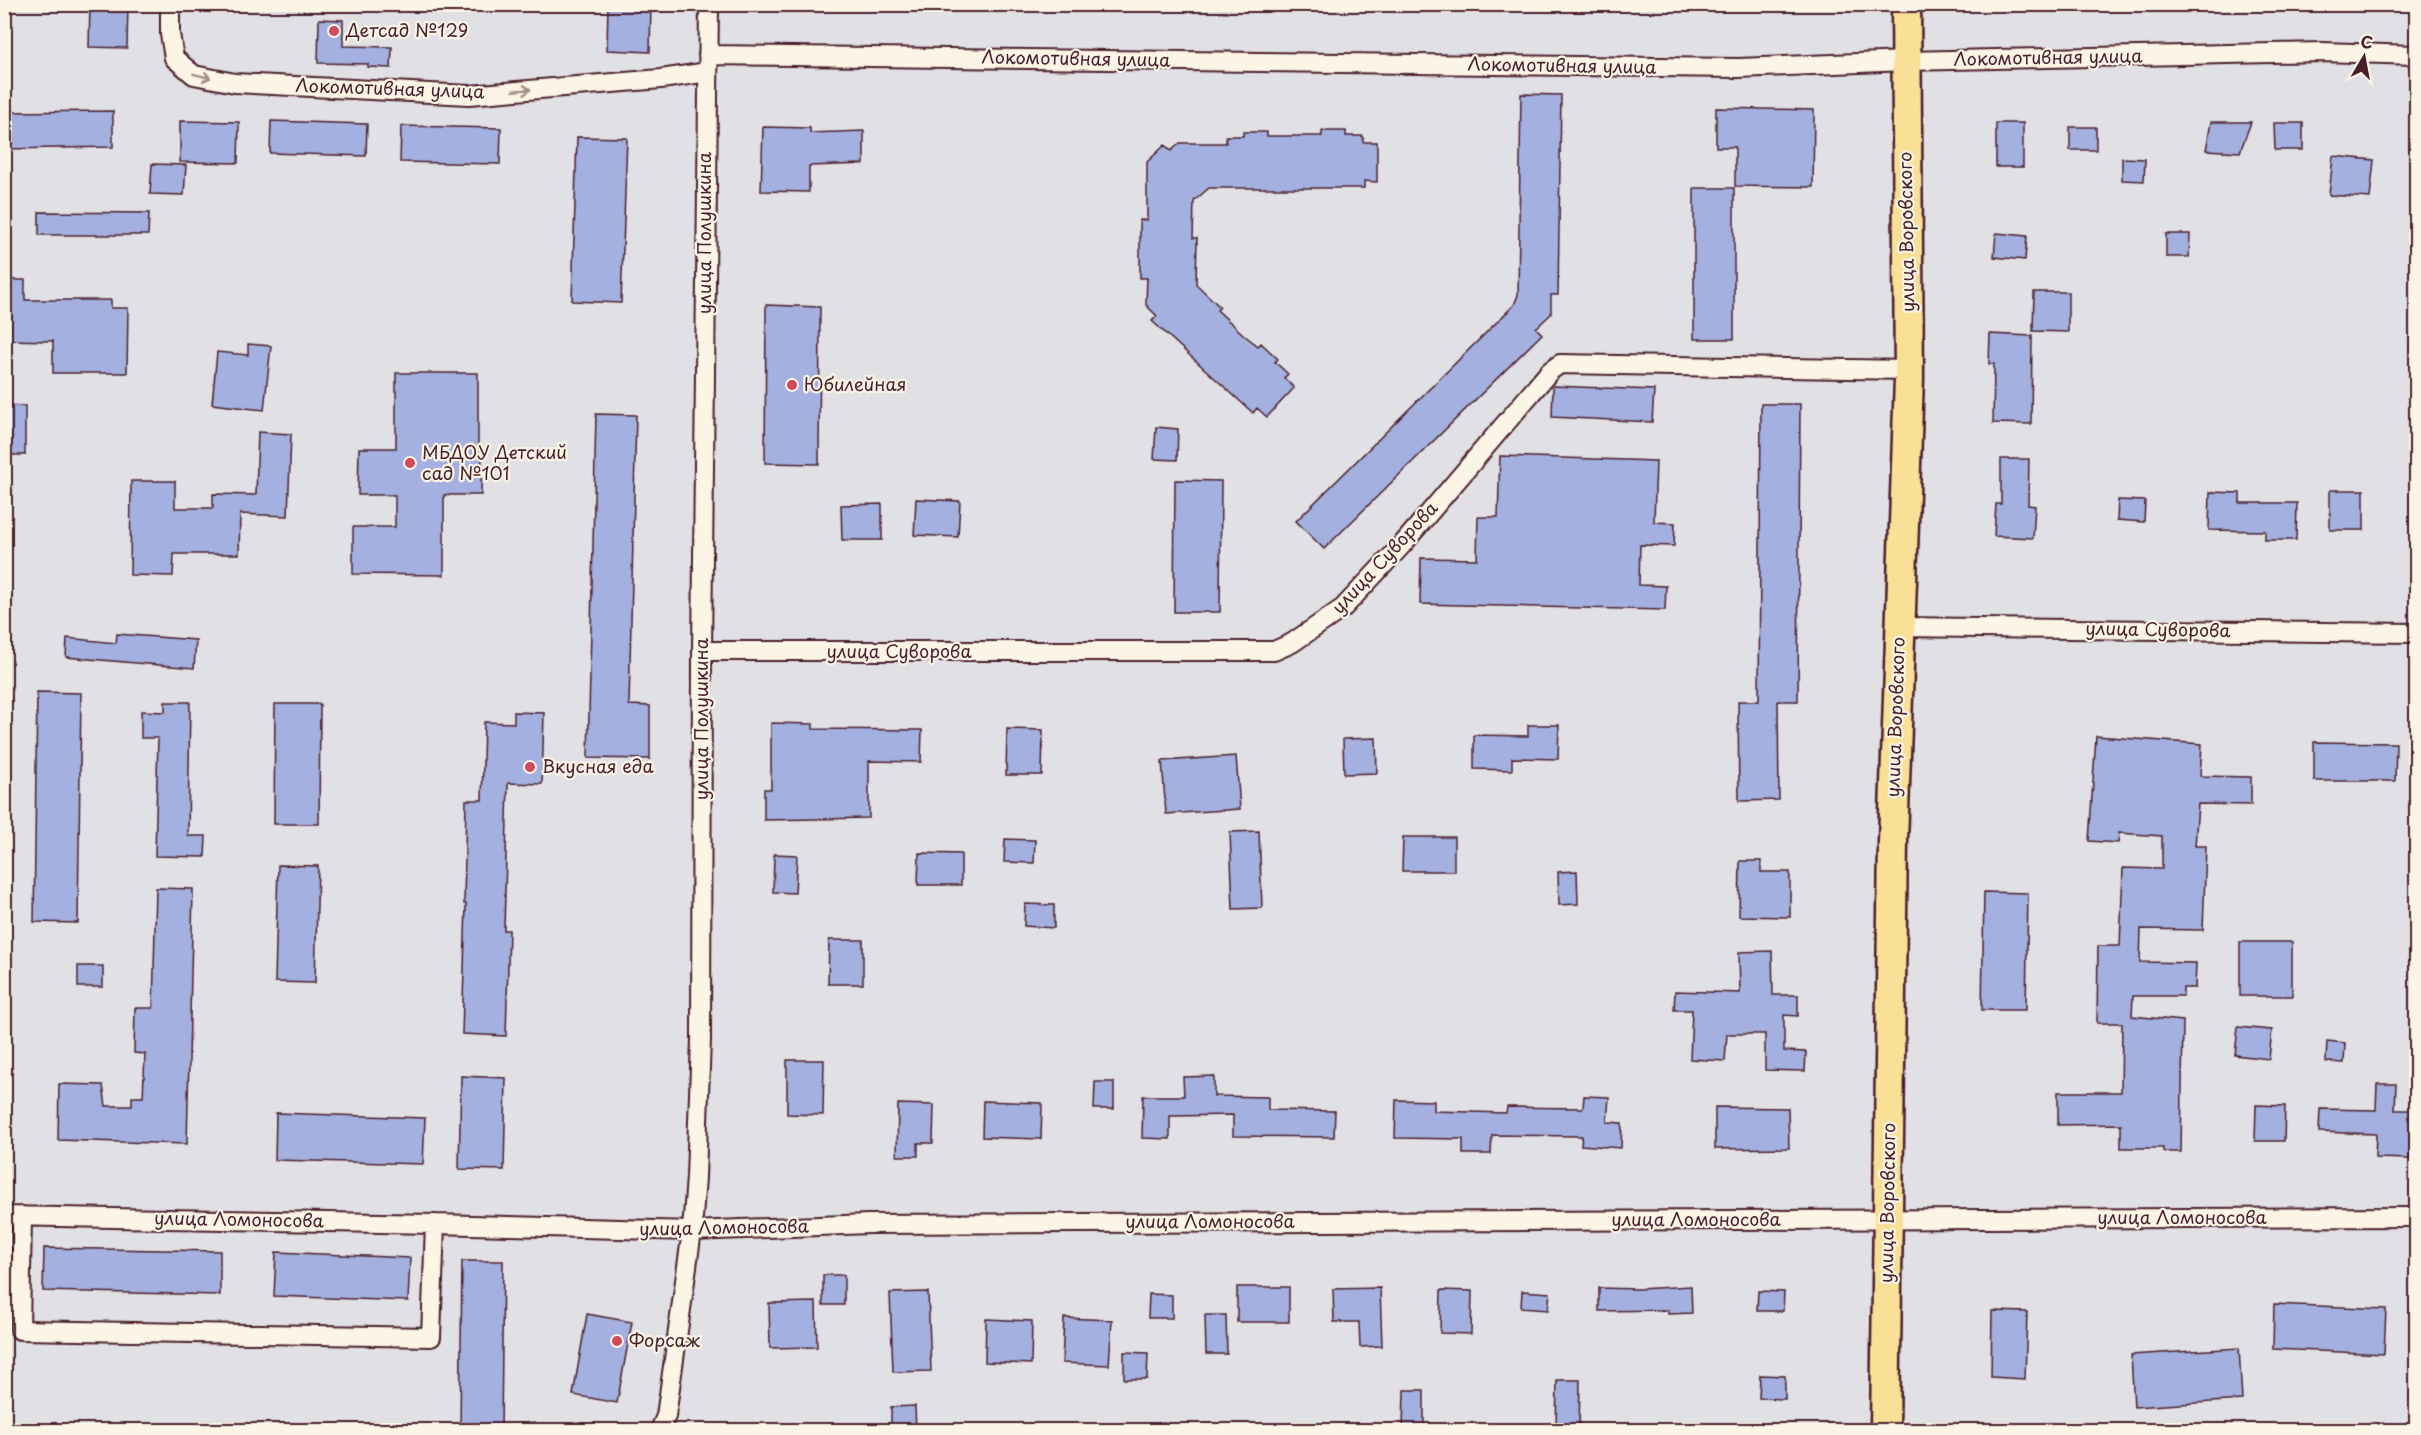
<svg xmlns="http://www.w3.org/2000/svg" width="2421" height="1435" viewBox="0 0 2421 1435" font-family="'Playpen Sans',sans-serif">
	<rect width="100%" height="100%" fill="#e1e0e4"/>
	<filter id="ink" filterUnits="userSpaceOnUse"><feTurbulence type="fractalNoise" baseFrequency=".0167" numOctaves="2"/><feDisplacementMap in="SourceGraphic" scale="12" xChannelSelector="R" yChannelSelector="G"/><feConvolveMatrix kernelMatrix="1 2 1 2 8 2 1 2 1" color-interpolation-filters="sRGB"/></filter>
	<g filter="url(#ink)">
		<path fill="#a3b0e0" stroke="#4a1f2b" stroke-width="1.5" d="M90,4H128L127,48L89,47Z
			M608,4H651L650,52L607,50Z
			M319,19L343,20V46L392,47L391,68L368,67V64L318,63Z
			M1521,94L1561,95L1558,295H1551V314L1536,328L1542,334L1324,549L1296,521L1514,305L1518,295Z
			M1716,108L1814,110L1813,187L1735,186V147H1716Z
			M113,111V147L4,149V112Z
			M180,121L239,122L238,163L180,162Z
			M271,121L367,124L366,156L270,153Z
			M2211,122H2251L2240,152L2206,150Z
			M1996,123H2023V167H1996Z
			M2274,123H2303V150H2275Z
			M401,126L501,128L500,164L400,162Z
			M763,127L810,128V133L864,131V164L809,166V192L761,191Z
			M2070,127H2096V150H2070Z
			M1322,131H1346V136H1363V142H1377V182L1364,181V188H1209L1194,201L1193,238H1197L1196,284L1220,307L1217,310L1244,335L1258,346L1261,343L1278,359L1275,362L1288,374L1284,378L1294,388L1267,417L1257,408L1253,413L1152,321L1157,316L1146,305L1147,278H1140V220H1147V162L1165,145L1171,151L1180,143H1226V136H1243V132H1267V136H1322Z
			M577,137L627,138L621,303L572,301Z
			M2333,156L2374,160L2370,198L2329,195Z
			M2122,158L2145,159L2144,181L2122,180Z
			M152,164L186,165L184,195L150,194Z
			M1694,188H1734V339H1694Z
			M39,212L149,213L148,235H39Z
			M1996,233L2027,236L2025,260L1994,257Z
			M2166,234H2190L2189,257H2166Z
			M4,280H25V300H111V308H128L127,373H53V341L4,340Z
			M2034,292H2068V332L2033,331Z
			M766,305L820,307L819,464L765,463Z
			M1990,334L2032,336L2031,424L1993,423L1994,364H1989Z
			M248,344L271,346L264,410L212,404L217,352L248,355Z
			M396,373H478V450H482L481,495H444V575L353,574V527H395V495H358L359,448H396Z
			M1553,386L1654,390L1652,422L1552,417Z
			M1761,404H1800L1798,701H1778L1779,800L1739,801L1738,701H1759Z
			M4,405L25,406V455H4Z
			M596,414L636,415L629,705L650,706V759L588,758Z
			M1156,427L1178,429L1177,460L1154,459Z
			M258,432L291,434L288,516L240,514L239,554H174L173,576L130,575L131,481H175V508H213V494L256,495Z
			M1500,456L1656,461L1654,522L1675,523L1674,546L1640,545L1639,585L1666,586L1665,610L1420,604L1421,558L1477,559L1478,517H1498Z
			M2001,459H2029L2028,505L2035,506L2033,538L1994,536L1996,504H2001Z
			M1175,480L1221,481L1220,612H1174Z
			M2330,490H2364V530H2330Z
			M2210,492L2240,493V503H2297L2296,540H2265V531L2209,530Z
			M916,499L960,501L958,537L914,535Z
			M2118,500L2145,501L2144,522L2117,520Z
			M882,504V540H842L841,505Z
			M117,634L196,640L194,668L66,657L67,638L116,643Z
			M37,692L81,693L78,923L34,922Z
			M165,702H190L188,836H206L205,857L155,856L158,738H141V711L165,712Z
			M275,704H320L319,824H274Z
			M514,712L544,713L542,784L508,783L504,930H509L506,1036L462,1034L466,904H464L466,800H482L484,722L514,723Z
			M771,723L813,724V729L922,730L921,762L869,761V818L764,820V789H771Z
			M1528,725H1559L1558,759L1512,758V770L1474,769V735L1528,736Z
			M1007,729L1043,730L1042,775H1006Z
			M2096,736L2202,744L2200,776L2251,777V805L2198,804L2195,846H2206L2203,930L2141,929L2140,962L2196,963L2195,988H2183V996H2133L2132,1016L2183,1021L2181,1152H2163V1148H2121V1124L2058,1125V1092H2121L2122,1023H2097L2098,946H2120L2123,868L2162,869V836L2119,833L2118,843L2089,841Z
			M1376,738L1377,773L1344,774L1343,739Z
			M2314,742L2396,743L2395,781H2314Z
			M1236,756L1240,809L1166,814L1162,761Z
			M1259,831L1262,908L1233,909L1230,832Z
			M1403,837H1454V871H1402Z
			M1005,839L1035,840L1034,863L1004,862Z
			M919,853L961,854V885H918Z
			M774,854L797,855L795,893L773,892Z
			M1740,861H1761V872H1790V917L1739,916Z
			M278,865L318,866L315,983L275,982Z
			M1577,871L1578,904L1559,905L1558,872Z
			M156,888L193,889L187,1144L58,1140L59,1084L103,1085L106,1106H132V1097H143L145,1054L134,1053L135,1008H153Z
			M1984,892L2028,893L2026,1010H1982Z
			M1025,904L1054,905V928L1024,926Z
			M829,940H863V984H828Z
			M2240,942H2292V996H2240Z
			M1772,951L1773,995H1798V1016L1784,1015V1051L1806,1052L1805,1071L1765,1070V1034H1727L1725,1061L1690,1059L1692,1010H1674L1675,991L1740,993L1739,952Z
			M78,966H103V987H78Z
			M2238,1027L2272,1030L2269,1059L2235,1055Z
			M2327,1041L2345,1043L2344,1063L2326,1062Z
			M787,1060H824L823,1115L787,1114Z
			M461,1076L506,1078L504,1170L459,1169Z
			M1214,1076V1096L1268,1097V1110L1335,1111L1334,1137L1233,1136V1115L1170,1116V1139L1142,1138L1143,1096H1184L1183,1077Z
			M1095,1082H1114V1109H1094Z
			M2377,1084H2396L2395,1110H2416V1146H2410V1159L2375,1158L2376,1134L2319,1132L2320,1109L2376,1110Z
			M1584,1096L1609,1097L1607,1122L1622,1123L1621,1148L1581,1145L1582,1136L1492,1135L1491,1154H1463V1139L1395,1138L1396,1100L1434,1101V1111L1506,1113L1507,1107L1583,1108Z
			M983,1101L1042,1103L1041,1139L982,1137Z
			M898,1104L934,1105L933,1143H918V1156H897Z
			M2256,1105L2285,1106L2284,1141H2255Z
			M1715,1107L1788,1108L1789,1148L1715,1149Z
			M276,1113L425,1118L423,1164L275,1160Z
			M44,1248L220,1251V1295L43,1291Z
			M276,1252L410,1258L408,1301L274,1296Z
			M462,1261H503L501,1431H460Z
			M823,1275H844V1305H823Z
			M1691,1286L1692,1313L1668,1314V1310L1599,1311V1288L1638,1289Z
			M1237,1287H1289V1322H1237Z
			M1380,1288L1382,1346L1360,1347L1359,1322H1334L1333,1289Z
			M1441,1290L1472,1291L1471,1334L1440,1333Z
			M1522,1291L1550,1293L1548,1310L1521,1308Z
			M1758,1291L1784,1292L1783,1311H1757Z
			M928,1292L931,1371L893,1372L890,1293Z
			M1149,1294L1172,1295V1318H1148Z
			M816,1302L817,1347L770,1348L769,1303Z
			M2274,1304L2386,1309L2384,1354L2273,1349Z
			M1992,1311L2027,1312L2025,1379L1991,1377Z
			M587,1314L632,1322L617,1403L573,1395Z
			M1205,1315H1226L1227,1354H1206Z
			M1064,1318L1112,1320L1109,1365L1062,1363Z
			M986,1319L1032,1321L1031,1364L985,1362Z
			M2239,1348L2242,1400L2134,1407L2131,1355Z
			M1124,1352L1148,1353L1147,1379H1124Z
			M1760,1375L1785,1376V1399L1759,1398Z
			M1557,1380H1580L1579,1430H1556Z
			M1404,1390H1424V1431H1403Z
			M915,1406L916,1431H891V1407Z"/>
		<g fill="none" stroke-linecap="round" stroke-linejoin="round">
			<defs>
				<path id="minor" d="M170,4V34L174,58L194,75L235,83L469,95L661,79L708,72
					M708,55L1738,68L1906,61L2322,52L2416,55
					M1899,627L2416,633
					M702,651H1274L1292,643L1343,608L1402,545L1550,371L1560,364L1909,370
					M4,1216L435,1224L692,1231L869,1224L2416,1217
					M22,1216L20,1330L431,1337L435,1224
					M660,1430L666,1416L692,1231L696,1177L701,1039L702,651L709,4"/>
				<path id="primary" d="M1885,1430L1893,842L1909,378L1906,4"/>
			</defs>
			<use href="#minor" stroke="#4a1f2b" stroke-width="22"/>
			<use href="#primary" stroke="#4a1f2b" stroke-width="33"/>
			<use href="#minor" stroke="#fcf5e5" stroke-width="18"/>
			<use href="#primary" stroke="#fadf96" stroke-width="28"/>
		</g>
		<defs><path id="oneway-shaft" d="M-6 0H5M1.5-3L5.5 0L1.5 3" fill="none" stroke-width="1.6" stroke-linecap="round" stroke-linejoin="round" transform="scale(1.5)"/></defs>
		<g stroke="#a38a88">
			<use href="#oneway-shaft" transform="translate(202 76) rotate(14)"/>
			<use href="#oneway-shaft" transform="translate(522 90) rotate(-5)"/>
		</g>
	</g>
	<g fill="#d1495b" stroke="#fcf5e5" stroke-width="2">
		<circle cx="334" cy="31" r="6"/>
		<circle cx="792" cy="385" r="6"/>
		<circle cx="410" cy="463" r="6"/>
		<circle cx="530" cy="767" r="6"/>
		<circle cx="617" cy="1341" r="6"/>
	</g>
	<g text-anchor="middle" stroke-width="4.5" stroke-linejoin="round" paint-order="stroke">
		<g font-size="18" fill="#4a1f2b" stroke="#fcf5e5" text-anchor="start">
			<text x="346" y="37">Детсад №129</text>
			<text x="804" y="391">Юбилейная</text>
			<text x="422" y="459">МБДОУ Детский<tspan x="422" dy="21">сад №101</tspan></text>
			<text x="542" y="773">Вкусная еда</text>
			<text x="629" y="1347">Форсаж</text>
		</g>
		<g font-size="18" fill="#4a1f2b" stroke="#fcf5e5">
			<text transform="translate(2048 58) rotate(-1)" y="6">Локомотивная улица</text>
			<text transform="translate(1076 59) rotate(1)" y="6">Локомотивная улица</text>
			<text transform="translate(1562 66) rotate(1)" y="6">Локомотивная улица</text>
			<text transform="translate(390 89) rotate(2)" y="6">Локомотивная улица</text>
			<text transform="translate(1907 232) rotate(-91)" y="6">улица Воровского</text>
			<text transform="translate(705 233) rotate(-90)" y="6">улица Полушкина</text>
			<text transform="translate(1385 558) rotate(-47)" y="6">улица Суворова</text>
			<text transform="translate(2158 630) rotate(1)" y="6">улица Суворова</text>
			<text x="899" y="658">улица Суворова</text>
			<text transform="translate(1896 717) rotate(-88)" y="6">улица Воровского</text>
			<text transform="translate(702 719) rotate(-90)" y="6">улица Полушкина</text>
			<text transform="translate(1888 1203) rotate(-89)" y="6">улица Воровского</text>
			<text x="2182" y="1224">улица Ломоносова</text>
			<text transform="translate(239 1220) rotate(1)" y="6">улица Ломоносова</text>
			<text x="1696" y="1226">улица Ломоносова</text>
			<text x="1210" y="1228">улица Ломоносова</text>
			<text transform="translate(724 1228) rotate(-1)" y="6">улица Ломоносова</text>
		</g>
	</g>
	<rect width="2421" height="1435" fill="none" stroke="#fcf5e5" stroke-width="24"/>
	<rect x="12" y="12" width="2397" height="1411" fill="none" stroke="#4a1f2b" stroke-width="2" filter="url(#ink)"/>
	<g transform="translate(2364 57) rotate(10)" stroke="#fcf5e5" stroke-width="4.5" paint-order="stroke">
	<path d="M0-4.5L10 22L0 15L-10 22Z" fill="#4a1f2b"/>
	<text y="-9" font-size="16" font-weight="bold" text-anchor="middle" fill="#4a1f2b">С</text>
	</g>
</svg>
